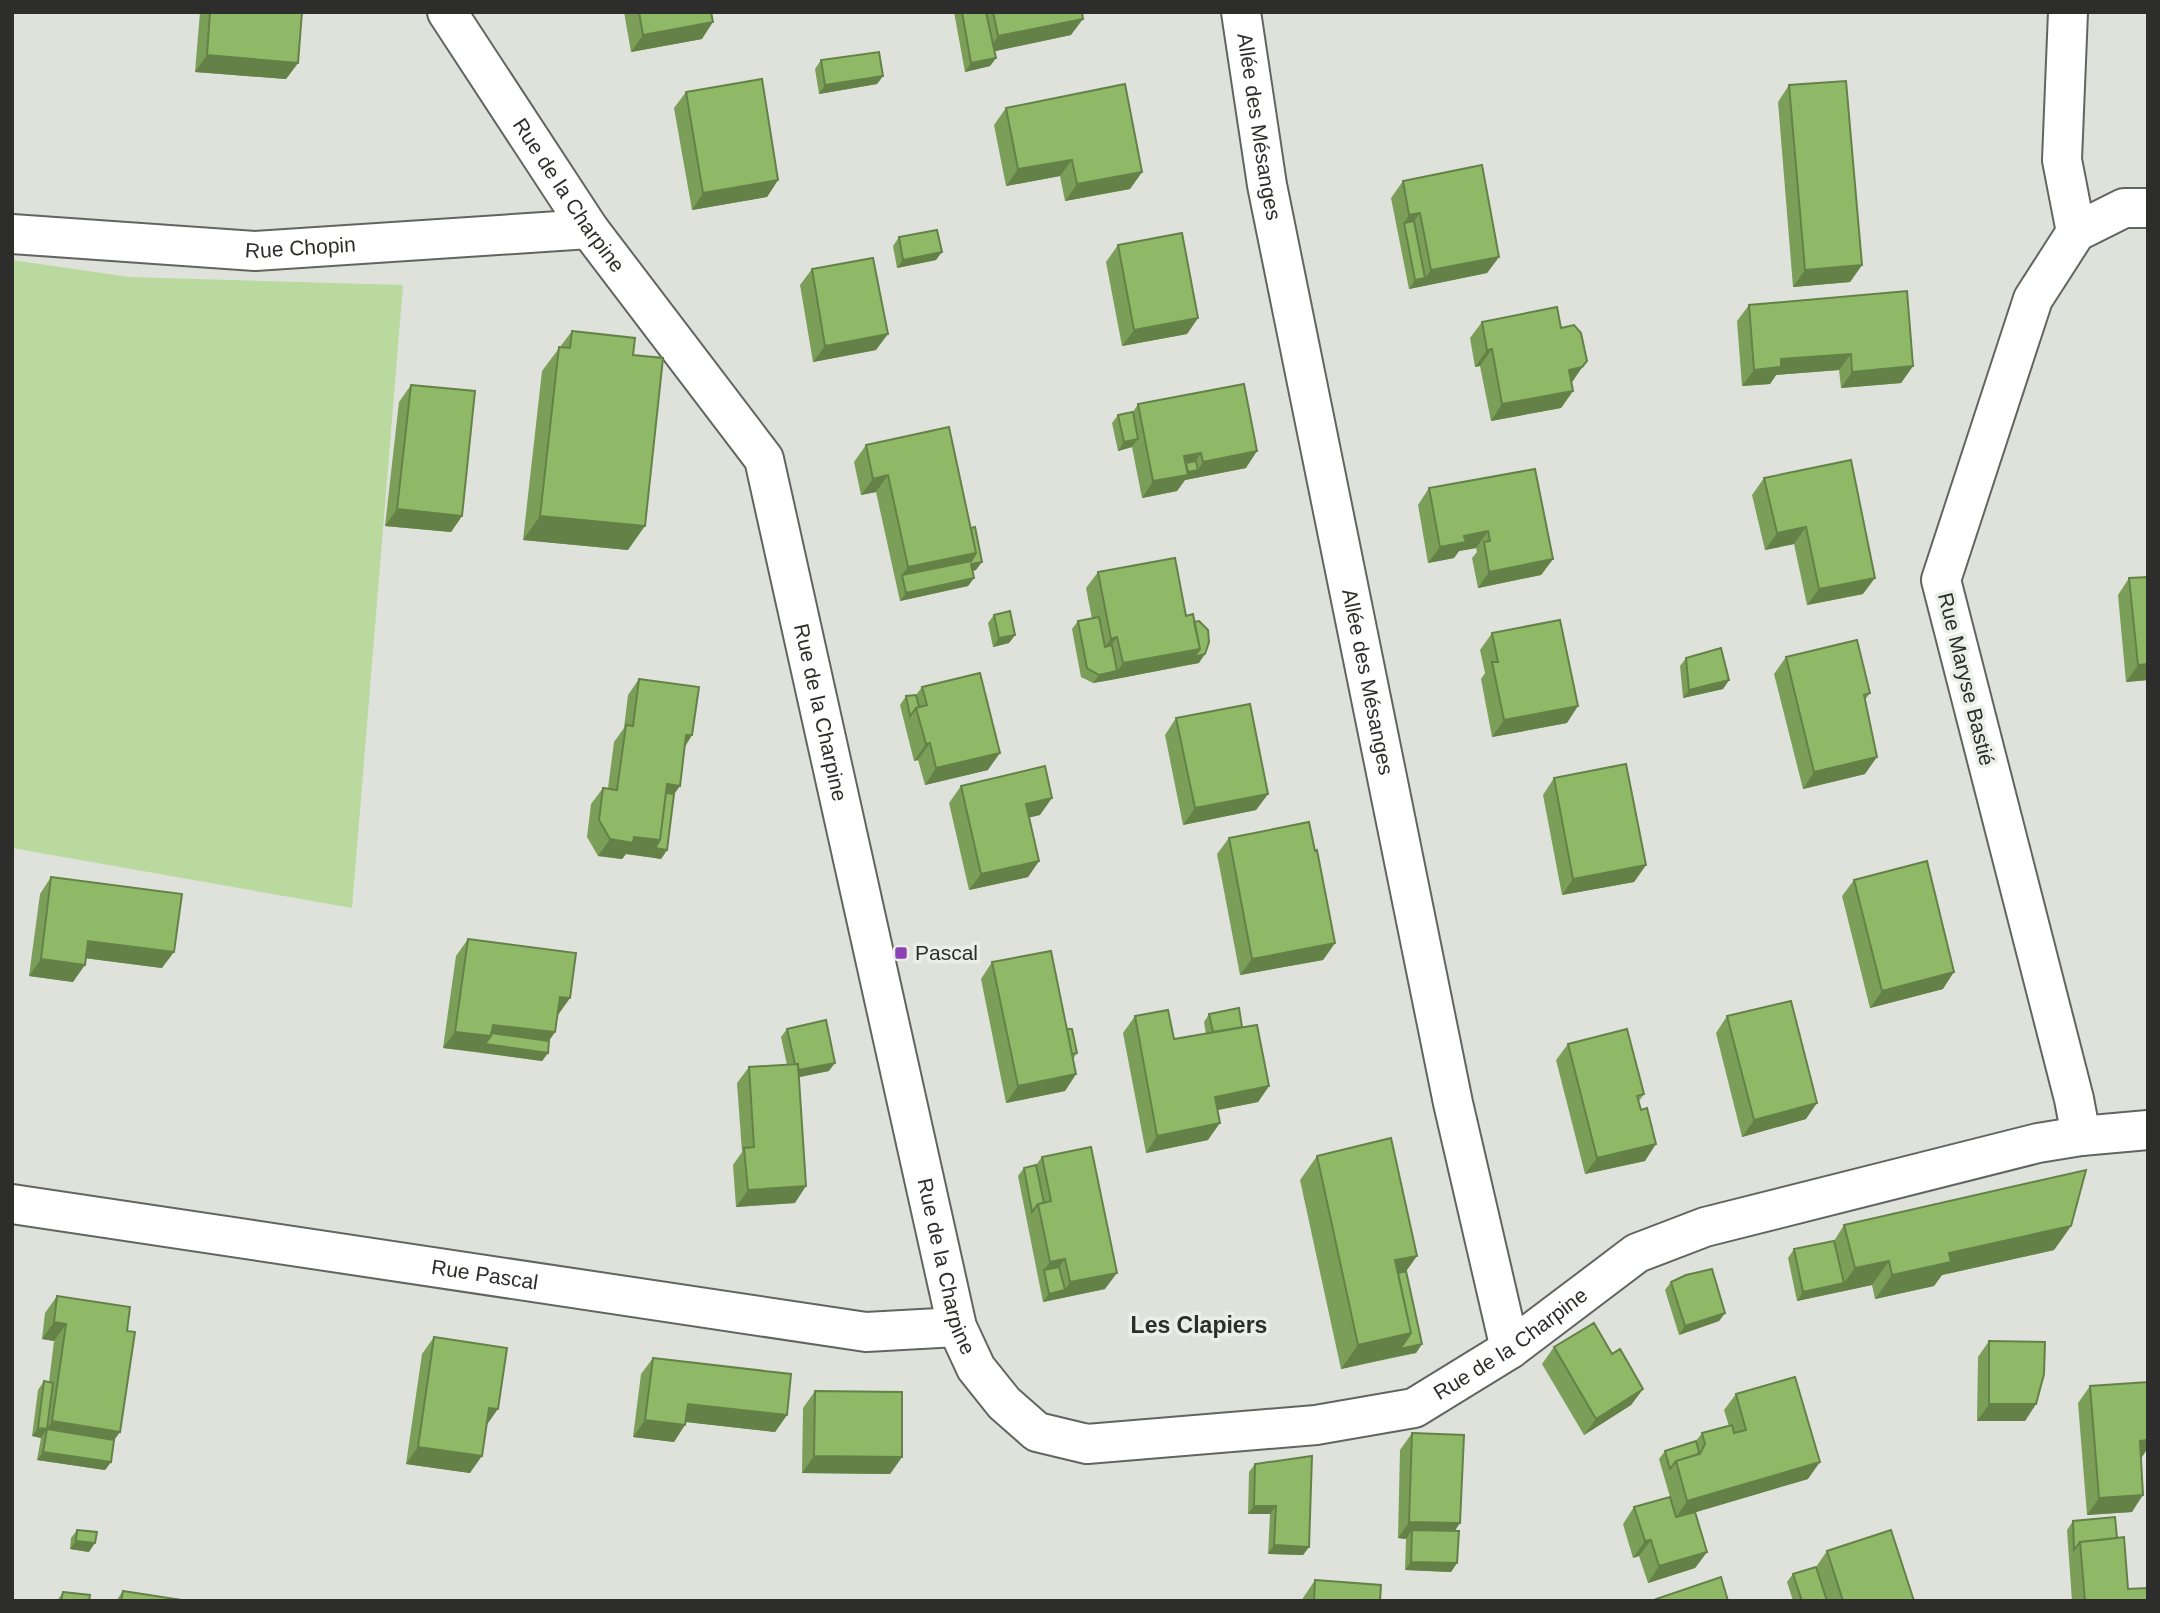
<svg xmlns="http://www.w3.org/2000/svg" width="2160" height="1613" viewBox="0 0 2160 1613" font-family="Arial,sans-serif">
	<rect width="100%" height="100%" fill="#dee2db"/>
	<path fill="#bad99f" d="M12,260L129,277L403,285L352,908L12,848Z"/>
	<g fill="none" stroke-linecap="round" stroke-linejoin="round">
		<defs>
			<g id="street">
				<path id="s1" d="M447,12L589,229L764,459L957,1327L976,1368L1004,1403L1037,1432L1087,1444L1316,1425L1414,1408L1510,1349L1637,1253L1705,1227L2038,1143L2081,1136L2148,1130"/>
				<path id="s2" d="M1241,12L1267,185L1453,1103L1510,1349"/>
				<path d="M2068,12L2062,160L2076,232"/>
				<path id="s3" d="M12,234L255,251L589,229"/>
				<path d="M2081,1136L2074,1099L1941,580L2033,299L2076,232L2124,208H2148"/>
				<path id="s4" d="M12,1204L866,1332L957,1327"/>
			</g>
		</defs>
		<use href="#street" stroke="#62655f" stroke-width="42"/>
		<use href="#street" stroke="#fff" stroke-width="38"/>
	</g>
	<path fill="#7b9f59" d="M200,12H302L298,63L286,79L195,72Z
		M624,12H711L702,39L631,52Z
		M954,12H1082L1071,35L994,51L996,58L990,66L965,72Z
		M821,60L883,76L877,84L819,94L815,69Z
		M1789,85L1862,265L1850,282L1793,287L1778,102Z
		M686,92L778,180L767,197L692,210L674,108Z
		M1006,108L1142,172L1130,189L1065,201L1060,176L1006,186L994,125Z
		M1403,181L1499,257L1487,273L1409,289L1391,198Z
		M899,237L936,260L897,268L893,246Z
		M1118,245L1198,318L1187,334L1122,346L1106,262Z
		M812,269L876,350L813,362L800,285Z
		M1749,305L1913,366L1901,383L1841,388L1839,370L1776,375L1770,384L1742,386L1737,321Z
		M1482,322L1561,328L1587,361L1571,383L1573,391L1561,408L1491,421L1480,366L1475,367L1470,338Z
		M572,331L633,355L628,550L523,540L542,371Z
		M411,385L462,516L451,532L385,526L399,402Z
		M1138,404L1246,468L1185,480L1177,491L1142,498L1132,447L1118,451L1112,423L1118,415L1133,412Z
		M866,445L976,570L973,571L974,578L968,586L900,601L876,492L861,495L854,462Z
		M1764,478L1863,594L1807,605L1794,544L1765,550L1752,495Z
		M1429,488L1553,559L1541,575L1478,588L1472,558L1477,552L1476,548L1459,551L1454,558L1428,563L1418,505Z
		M1098,572L1186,616L1199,663L1093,683L1081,677L1072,629L1078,621L1092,619L1086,588Z
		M2148,577V680L2126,682L2118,595L2129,578Z
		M994,615L1015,635L1009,643L993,647L988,623Z
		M1492,633L1567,723L1492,737L1481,679L1485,673L1480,650Z
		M1786,657L1870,693L1865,700V774L1803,789L1774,674Z
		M1686,658L1729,680L1723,689L1683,698L1680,666Z
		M639,679L692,735L685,747L674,794L667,850L661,859L626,854L622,859L598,856L587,837L591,804L603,788H608L614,742L624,728L628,695Z
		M922,687L988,770L925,785L918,760L914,761L900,705L906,696L916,695Z
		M1176,718L1268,794L1256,810L1183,825L1165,735Z
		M1554,778L1646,865L1634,882L1562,895L1543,795Z
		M961,786L1040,815L1029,817L1039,861L1028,877L969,890L949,803Z
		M1229,838L1315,851L1335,943L1323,960L1240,975L1217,854Z
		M51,877L162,968L85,958L73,982L29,976L40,894Z
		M1854,880L1943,989L1870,1008L1842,896Z
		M468,939L570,998L557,1015L555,1032L549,1041L548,1053L542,1061L443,1048L456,956Z
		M992,962L1067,1029L1077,1053L1073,1059L1076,1074L1065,1091L1006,1103L981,979Z
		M1209,1014L1242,1027L1269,1086L1258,1102L1217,1110L1208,1140L1146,1153L1123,1033L1135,1016L1174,1039L1206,1034L1204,1022Z
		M1727,1016L1806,1119L1742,1137L1716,1033Z
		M787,1029L829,1071L799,1077L795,1203L736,1207L733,1165L742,1152L737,1083L749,1067L787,1065L781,1037Z
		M1568,1044L1644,1094L1639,1101L1645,1161L1585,1174L1556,1060Z
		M1317,1156L1406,1271L1422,1344L1416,1353L1341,1369L1300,1180Z
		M1042,1157L1105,1289L1043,1302L1018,1176L1024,1168L1036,1165Z
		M1844,1225L2071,1226L2054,1250L1942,1275L1934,1286L1875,1299L1872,1285L1797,1301L1788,1258L1794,1249L1834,1241Z
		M1671,1282L1725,1313L1719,1321L1679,1335L1665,1290Z
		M57,1296L127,1331L120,1432L114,1440L111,1462L105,1470L37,1460L41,1438L32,1436L38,1390L44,1381L49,1382L54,1341L42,1339L45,1313Z
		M434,1337L487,1425L470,1473L406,1464L422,1354Z
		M1989,1341L2036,1404L2025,1421H1977L1978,1357Z
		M1554,1347L1612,1354L1643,1389L1631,1405L1584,1435L1542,1364Z
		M653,1358L787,1415L775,1432L686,1422L674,1442L633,1437L641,1374Z
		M2148,1382V1448L2141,1457L2132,1512L2087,1515L2078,1403L2090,1386Z
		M815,1391L902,1457L890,1474L802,1473L803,1408Z
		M1736,1394L1808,1479L1686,1515L1707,1552L1695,1568L1648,1583L1639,1556L1633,1558L1623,1524L1634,1507L1670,1497L1659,1459L1665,1451L1696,1441L1702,1433L1729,1426L1724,1410Z
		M1412,1433L1455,1531L1457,1563L1451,1572L1405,1570L1406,1539L1398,1538L1400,1450Z
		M1255,1464L1309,1547L1303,1555L1268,1554L1270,1514H1248L1249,1472Z
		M2073,1521L2117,1538L2128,1589L2148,1601H2072L2067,1530Z
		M77,1530L89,1552L70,1549L71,1538Z
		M1827,1551L1914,1601H1793L1787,1582L1793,1574L1816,1567Z
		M1315,1580L1380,1601H1301Z
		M123,1591L188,1601H116Z
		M63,1592L89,1601H57Z"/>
	<path fill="#648248" d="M1083,19L1071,35L987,53L998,36Z
		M713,22L702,39L631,52L643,35Z
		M207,55L298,63L286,79L195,72Z
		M996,58L990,66L965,72L971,63Z
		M883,76L877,84L819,94L825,85Z
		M1072,160L1060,176L1006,186L1018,169Z
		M1142,172L1130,189L1065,201L1077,184Z
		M778,180L767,197L692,210L703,193Z
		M1420,213L1408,229L1404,223L1409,215Z
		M942,252L936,260L897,268L903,260Z
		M1499,257L1487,273L1409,289L1415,280L1425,278L1431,270Z
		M1862,265L1850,282L1793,287L1805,270Z
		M1198,318L1187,334L1122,346L1134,330Z
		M888,334L876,350L813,362L825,346Z
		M1492,349L1480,366L1475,367L1487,350Z
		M1851,354L1839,370L1776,375L1770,384L1742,386L1754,370L1781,359Z
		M1913,366L1901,383L1841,388L1852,372Z
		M1582,367L1571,384L1569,370Z
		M1573,391L1561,408L1491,421L1502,404Z
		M1138,439L1132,447L1118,451L1124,442Z
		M1257,451L1246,468L1185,480L1177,491L1142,498L1153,481L1181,473L1198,470L1203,462Z
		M1201,453L1190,470L1180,471L1184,456Z
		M888,475L876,492L861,495L873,479Z
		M397,509L462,516L451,532L385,526Z
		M540,516L645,526L628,550L523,540Z
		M1806,527L1794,544L1765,550L1777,533Z
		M1488,531L1476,548L1459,551L1454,558L1428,563L1440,547L1464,536Z
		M976,553L965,569L902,575L908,567Z
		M1553,559L1541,575L1478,588L1489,572Z
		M982,562L976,570L965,573L971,564Z
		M974,578L968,586L900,601L906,593Z
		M1875,578L1863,594L1807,605L1819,589Z
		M1015,635L1009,643L993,647L999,638Z
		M1117,637L1106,653L1099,655L1111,639Z
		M1200,649L1188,665L1111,680L1123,663Z
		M1205,654L1199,663L1188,665L1194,657Z
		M2148,664V680L2126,682L2138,665Z
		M1117,671L1111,680L1093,683L1099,675Z
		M1729,680L1723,689L1683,698L1689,690Z
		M1578,706L1567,723L1492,737L1504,720Z
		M686,735H692L681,752Z
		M930,743L918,760L914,761L926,744Z
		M1000,753L988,770L925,785L936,768Z
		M1877,757L1865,774L1803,789L1814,772Z
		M667,784L680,786L668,803L662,793Z
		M1268,794L1256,810L1183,825L1195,808Z
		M1052,798L1040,815L1015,821L1026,804Z
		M634,837L660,840L649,857L626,854L622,859L598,856L610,839Z
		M655,848L667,850L661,859L649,857Z
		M1039,861L1028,877L969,890L981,874Z
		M1646,865L1634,882L1562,895L1573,879Z
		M88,941L174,952L162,968L76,957Z
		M1335,943L1323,960L1240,975L1252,959Z
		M41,959L85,965L73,982L29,976Z
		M1954,972L1943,989L1870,1008L1882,991Z
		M560,997L570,998L558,1015L549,1014Z
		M493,1025L555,1032L543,1049L487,1042L479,1052L443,1048L455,1032Z
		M485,1044L548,1053L542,1061L479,1052Z
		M835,1063L829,1071L790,1079L796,1071Z
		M1076,1074L1065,1091L1006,1103L1018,1086Z
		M1269,1086L1258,1102L1203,1113L1215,1097Z
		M1817,1103L1806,1119L1742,1137L1754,1120Z
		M1220,1123L1208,1140L1146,1153L1157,1136Z
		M1656,1144L1645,1161L1585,1174L1597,1158Z
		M806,1186L795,1203L736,1207L748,1190Z
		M2071,1226L2054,1250L1942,1275L1934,1286L1875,1299L1892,1275L1949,1253Z
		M1417,1256L1400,1280L1384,1276L1395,1260Z
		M1065,1259L1053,1276L1044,1270L1050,1262Z
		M1889,1261L1872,1285L1797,1301L1803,1292L1844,1283L1855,1268Z
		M1117,1273L1105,1289L1043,1302L1049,1294L1065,1290L1070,1282Z
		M1725,1313L1719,1321L1679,1335L1685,1326Z
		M54,1322L66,1324L54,1341L42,1339Z
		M1411,1333L1394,1357L1341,1369L1358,1345Z
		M1422,1344L1416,1353L1394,1357L1400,1349Z
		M1643,1389L1631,1405L1584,1435L1596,1419Z
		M688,1404L787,1415L775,1432L677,1421Z
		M1989,1404H2036L2025,1421H1977Z
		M489,1408L498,1409L486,1426Z
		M645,1420L685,1425L674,1442L633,1437Z
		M52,1421L120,1432L108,1448L47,1429L41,1438L32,1436L38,1428L47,1429Z
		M2148,1440V1448L2142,1457L2128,1458L2140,1441Z
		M418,1447L482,1456L470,1473L406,1464Z
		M43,1452L111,1462L105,1470L37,1460Z
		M814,1456L902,1457L890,1474L802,1473Z
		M1820,1462L1808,1479L1676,1518L1687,1501Z
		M2143,1495L2132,1512L2087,1515L2099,1498Z
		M1254,1506H1276L1270,1514H1248Z
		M1409,1522L1460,1523L1449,1540L1412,1530L1406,1539L1398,1538Z
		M1651,1540L1639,1556L1633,1558L1645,1541Z
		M76,1541L95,1543L89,1552L70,1549Z
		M1274,1545L1309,1547L1303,1555L1268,1554Z
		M1707,1552L1695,1568L1648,1583L1659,1566Z
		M1411,1562L1457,1563L1451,1572L1405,1570Z"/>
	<path fill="#8fb967" stroke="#648248" stroke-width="2" d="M210,12H302L298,63L207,55Z
		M639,12H711L713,22L643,35Z
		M962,12H986L996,58L971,63Z
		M993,12H1082L1083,19L998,36Z
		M879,52L883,76L825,85L821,60Z
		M762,79L778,180L703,193L686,92Z
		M1846,81L1862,265L1805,270L1789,85Z
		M1125,84L1142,172L1077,184L1072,160L1018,169L1006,108Z
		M1482,165L1499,257L1431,270L1420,213L1409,215L1403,181Z
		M1414,221L1425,278L1415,280L1404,223Z
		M937,230L942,252L903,260L899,237Z
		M1182,233L1198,318L1134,330L1118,245Z
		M873,258L888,334L825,346L812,269Z
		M1907,291L1913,366L1852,372L1851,354L1781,359V367L1754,370L1749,305Z
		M1557,307L1561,328L1574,325L1581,333L1587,361L1582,367L1569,370L1573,391L1502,404L1492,349L1487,350L1482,322Z
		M572,331L635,338L633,355L663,358L645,526L540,516L559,347L570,348Z
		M1244,384L1257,451L1203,462L1201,453L1184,456L1188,475L1153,481L1138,404Z
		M411,385L475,391L462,516L397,509Z
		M1133,412L1138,439L1124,442L1118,415Z
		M949,427L976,553L908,567L888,475L873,479L866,445Z
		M1851,460L1875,578L1819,589L1806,527L1777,533L1764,478Z
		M1196,461L1198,470L1188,472L1186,463Z
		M1535,469L1553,559L1489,572L1484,542L1490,541L1488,531L1464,536L1466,542L1440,547L1429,488Z
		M975,527L982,562L971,564L974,578L906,593L902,575L971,561L976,553L971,528Z
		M1175,558L1186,616L1193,614L1200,649L1123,663L1117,637L1111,639L1098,572Z
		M2148,577V664L2138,665L2129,578Z
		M1010,611L1015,635L999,638L994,615Z
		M1099,617L1105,647L1112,645L1117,671L1099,675L1087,668L1078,621Z
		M1560,620L1578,706L1504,720L1492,662H1498L1492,633Z
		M1199,621L1208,630L1209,642L1205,654L1194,657L1200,649L1194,622Z
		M1857,640L1870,693L1864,695L1877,757L1814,772L1786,657Z
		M1721,648L1729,680L1689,690L1686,658Z
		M980,673L1000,753L936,768L930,743L926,744L916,708L927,705L922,687Z
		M639,679L699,687L692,735H686L680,786L667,784L660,840L634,837L633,843L610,839L599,820L603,788L617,790L626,725L633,726Z
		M916,695L919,707L916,708L910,716L906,696Z
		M1250,704L1268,794L1195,808L1176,718Z
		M1626,764L1646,865L1573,879L1554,778Z
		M1045,766L1052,798L1026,804L1039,861L981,874L961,786Z
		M666,793L674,794L667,850L655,848L660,840Z
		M1309,822L1315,851L1317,850L1335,943L1252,959L1229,838Z
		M1927,861L1954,972L1882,991L1854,880Z
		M51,877L182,894L174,952L88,941L85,965L41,959Z
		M468,939L576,953L570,998L560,997L555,1032L493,1025L491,1036L455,1032Z
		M1051,951L1076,1074L1018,1086L992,962Z
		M1791,1001L1817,1103L1754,1120L1727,1016Z
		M1239,1008L1242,1027L1213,1032L1209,1014Z
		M1168,1010L1174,1039L1257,1025L1269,1086L1215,1097L1220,1123L1157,1136L1135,1016Z
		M826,1020L835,1063L798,1070V1064H795L787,1029Z
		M1067,1029H1072L1077,1053L1072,1054Z
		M1627,1029L1644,1094L1637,1096L1641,1110L1647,1108L1656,1144L1597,1158L1568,1044Z
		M491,1033L549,1041L548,1053L485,1044L491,1036Z
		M798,1064L806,1186L748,1190L744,1148L754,1147L749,1067Z
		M1391,1138L1417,1256L1395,1260L1411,1333L1358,1345L1317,1156Z
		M1091,1147L1117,1273L1070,1282L1065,1259L1050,1262L1038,1204L1051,1201L1042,1157Z
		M1036,1165L1044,1203L1038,1204L1032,1212L1024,1168Z
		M2086,1170L2071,1226L1949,1253L1951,1262L1892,1275L1889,1261L1855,1268L1844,1225Z
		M1834,1241L1844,1283L1803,1292L1794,1249Z
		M1059,1267L1065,1290L1049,1294L1044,1270Z
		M1712,1269L1725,1313L1685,1326L1671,1282L1686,1275Z
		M1406,1271L1422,1344L1400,1349L1411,1333L1398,1273Z
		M57,1296L130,1307L127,1331L135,1332L120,1432L52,1421L66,1324L54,1322Z
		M1594,1323L1612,1354L1620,1349L1643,1389L1596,1419L1554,1347Z
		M434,1337L507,1348L498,1409L489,1408L482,1456L418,1447Z
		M1989,1341L2045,1342L2044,1374L2036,1404H1989Z
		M653,1358L791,1374L787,1415L688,1404L685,1425L645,1420Z
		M1795,1377L1820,1462L1687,1501L1676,1461L1700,1454L1705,1444L1702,1433L1732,1425L1734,1433L1746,1430L1736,1394Z
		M44,1381L53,1383L47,1429L38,1428Z
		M2148,1382V1440L2140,1441L2143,1495L2099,1498L2090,1386Z
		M815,1391L902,1392V1457L814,1456Z
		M47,1429L114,1440L111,1462L43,1452Z
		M1412,1433L1464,1435L1460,1523L1409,1522Z
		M1696,1441L1699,1452L1698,1454L1676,1461L1670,1469L1665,1451Z
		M1312,1456L1309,1547L1274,1545L1276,1506H1254L1255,1464Z
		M1670,1497L1676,1517L1695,1512L1707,1552L1659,1566L1651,1540L1645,1541L1634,1507Z
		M2115,1517L2117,1538L2080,1542L2074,1550L2073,1521Z
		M77,1530L97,1532L95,1543L76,1541Z
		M1412,1530L1459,1531L1457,1563L1411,1562Z
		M1891,1530L1914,1601H1843L1827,1551Z
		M2124,1537L2128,1589L2148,1588V1601H2085L2080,1542Z
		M1816,1567L1827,1601H1802L1793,1574Z
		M1721,1577L1728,1601H1657L1656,1599Z
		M1315,1580L1381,1585L1380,1601H1314Z
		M123,1591L188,1601H121Z
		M63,1592L90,1595L89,1601H61Z"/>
	<rect fill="#8c43b6" stroke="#ebefe8" stroke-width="2.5" x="894" y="946" width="14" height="14" rx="3.5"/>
	<g text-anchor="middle" stroke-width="7" stroke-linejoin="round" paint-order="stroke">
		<g font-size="21" fill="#2d2e2b" stroke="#ebefe8">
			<text dy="7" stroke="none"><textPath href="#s2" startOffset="116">Allée des Mésanges</textPath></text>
			<text dy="7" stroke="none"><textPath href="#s1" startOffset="220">Rue de la Charpine</textPath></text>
			<text dy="7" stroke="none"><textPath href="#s3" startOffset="289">Rue Chopin</textPath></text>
			<text transform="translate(1966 679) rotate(76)" y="7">Rue Maryse Bastié</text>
			<text dy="7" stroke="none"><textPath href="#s2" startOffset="682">Allée des Mésanges</textPath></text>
			<text dy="7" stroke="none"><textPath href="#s1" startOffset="808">Rue de la Charpine</textPath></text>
			<text dy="7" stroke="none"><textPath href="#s1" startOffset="1376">Rue de la Charpine</textPath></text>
			<text dy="7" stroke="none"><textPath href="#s4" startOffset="478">Rue Pascal</textPath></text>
			<text dy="7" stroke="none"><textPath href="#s1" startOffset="2068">Rue de la Charpine</textPath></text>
		</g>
		<g font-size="21" fill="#2d2e2b" stroke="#ebefe8" text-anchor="start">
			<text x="915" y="960">Pascal</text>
		</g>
		<g font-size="23" font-weight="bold" fill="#2d2e2b" stroke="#ebefe8">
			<text x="1199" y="1333">Les Clapiers</text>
		</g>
	</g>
	<rect width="2160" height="1613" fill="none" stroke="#2d2e2b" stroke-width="28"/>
</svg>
